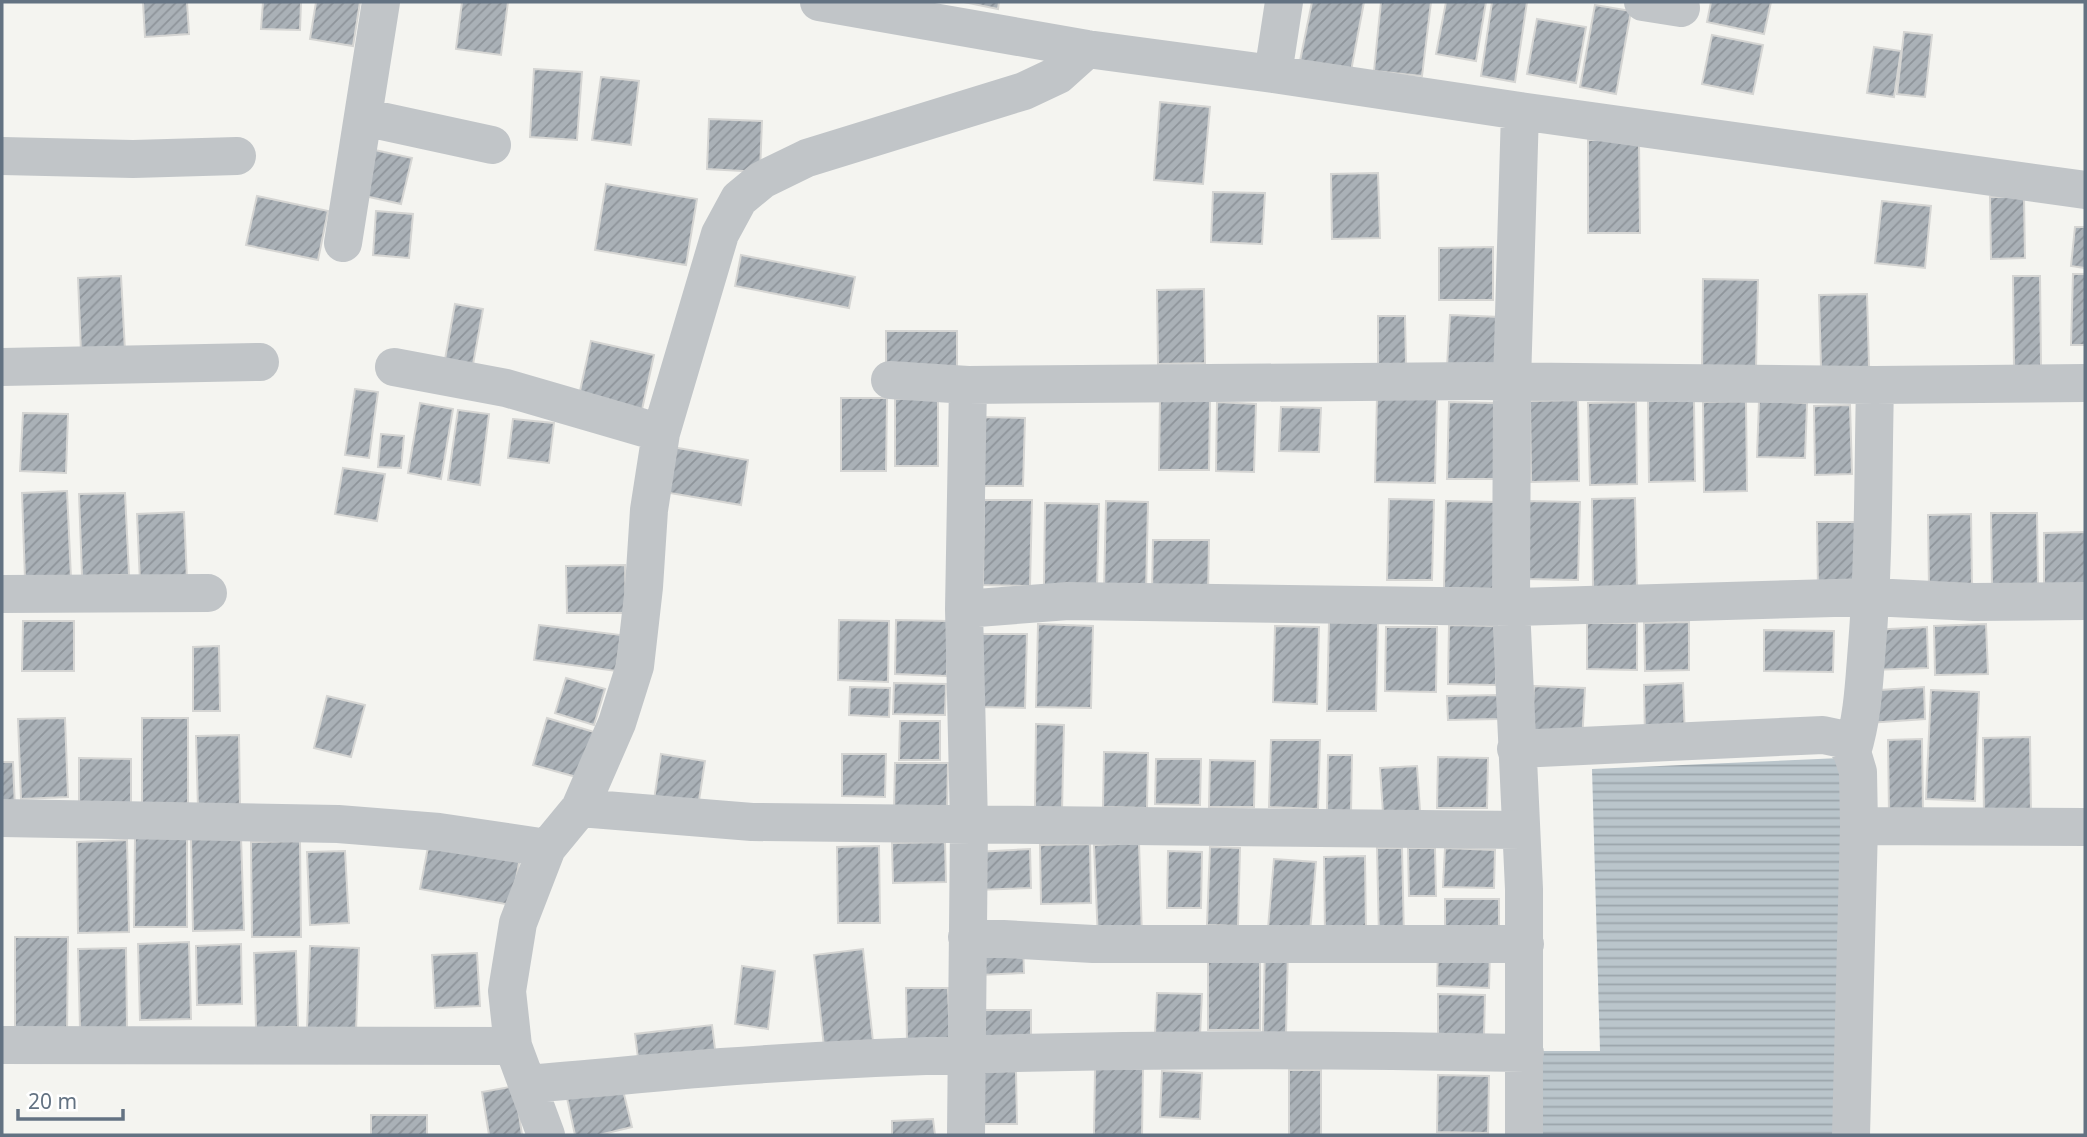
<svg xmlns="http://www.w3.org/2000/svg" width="2087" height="1137" viewBox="0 0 2087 1137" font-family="'Noto Sans',sans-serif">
	<defs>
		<pattern id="water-rules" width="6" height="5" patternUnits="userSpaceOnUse" patternTransform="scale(1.75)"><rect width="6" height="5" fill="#bac5cb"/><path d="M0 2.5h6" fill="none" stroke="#9ba4aa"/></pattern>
		<pattern id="building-hatch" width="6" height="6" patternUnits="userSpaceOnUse" patternTransform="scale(1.75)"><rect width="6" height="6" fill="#aab1b7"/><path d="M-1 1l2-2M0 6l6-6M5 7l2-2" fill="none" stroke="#8e949a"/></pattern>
	</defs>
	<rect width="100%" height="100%" fill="#f4f4f0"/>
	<path fill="url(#water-rules)" d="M1841,758V1135H1531L1533,1051H1600L1592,769Z"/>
	<path fill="url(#building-hatch)" stroke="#d5d5d3" stroke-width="2" d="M143,2H187L189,34L145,37Z
		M263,2H301L300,30L261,29Z
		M316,2H360L353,46L310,39Z
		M462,2H508L501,55L456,49Z
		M964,2H999L998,9Z
		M1312,2H1364L1351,71L1300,61Z
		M1381,2H1431L1422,76L1374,71Z
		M1446,2H1486L1476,61L1436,54Z
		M1492,2H1527L1515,82L1481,76Z
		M1711,2H1771L1764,34L1707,22Z
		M1595,5L1631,11L1616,94L1580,87Z
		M1537,19L1586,27L1576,83L1527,74Z
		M1904,32L1932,35L1925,97L1897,94Z
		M1712,35L1763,45L1753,94L1702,84Z
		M1874,47L1901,51L1894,97L1867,93Z
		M534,69L582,72L577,140L530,137Z
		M601,77L639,81L631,145L592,140Z
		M1160,102L1210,107L1203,184L1154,180Z
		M709,119L762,121L760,172L707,169Z
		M1588,140H1639L1640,233H1588Z
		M370,149L412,158L401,204L360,195Z
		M1378,173L1380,238L1332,239L1331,174Z
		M606,184L697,199L686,265L595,250Z
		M1213,192L1265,193L1262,244L1211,242Z
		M257,196L328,211L318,260L246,245Z
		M1990,197H2024L2025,258L1991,259Z
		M1882,201L1931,206L1925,268L1875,263Z
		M376,211L413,214L409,258L373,255Z
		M2075,227H2085V268L2071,266Z
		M1493,247V300H1439V248Z
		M741,255L855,277L849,308L735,286Z
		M2073,274H2085V345H2071Z
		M121,276L125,351L81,353L78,278Z
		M2013,276H2040L2041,368H2014Z
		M1703,279L1758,280L1756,368L1702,367Z
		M1204,289L1205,363L1158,364L1157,290Z
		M1867,294L1869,367L1821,368L1819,295Z
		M455,304L483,309L472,370L444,365Z
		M1450,315L1501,317L1498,370L1447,367Z
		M1378,316H1405L1406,366H1378Z
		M886,331H957V369H886Z
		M591,341L654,355L641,414L578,400Z
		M355,389L378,392L369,458L345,455Z
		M1377,397L1437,398L1435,483L1375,482Z
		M841,398H887L886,471H841Z
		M938,398V466H895V399Z
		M1160,398L1210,399L1209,470H1159Z
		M1578,400L1579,481L1531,482L1530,401Z
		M1694,400L1695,481L1649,482L1648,401Z
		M1746,401L1747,491L1704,492L1703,402Z
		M1759,401L1807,403L1805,458L1757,457Z
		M1217,402L1256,404L1254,472L1216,471Z
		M1449,402L1496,403L1494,479H1447Z
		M1636,402L1637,484L1590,485L1588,403Z
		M420,403L453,409L441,479L408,473Z
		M1850,405L1852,474L1815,475L1814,406Z
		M1281,407L1321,408L1319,452L1279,451Z
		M458,410L489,414L480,485L448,480Z
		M23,413L68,414L66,473L20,471Z
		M977,417L1025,418L1023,486H976Z
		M513,419L554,423L549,463L508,458Z
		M381,434L404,436L401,468L378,467Z
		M672,447L748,460L741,505L664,492Z
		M343,468L385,474L377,521L335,514Z
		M67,491L71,578L25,579L22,493Z
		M125,493L129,575L82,576L79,494Z
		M1635,498L1637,588H1593L1592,499Z
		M1389,499L1434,500L1432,580H1387Z
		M984,500H1032L1030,586L983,585Z
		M1106,501L1148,502L1146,593L1104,592Z
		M1446,501L1496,502L1494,589L1444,588Z
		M1526,501L1580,502L1578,580L1523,579Z
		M1045,503L1099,504L1097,588L1044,587Z
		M184,512L187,580L140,582L137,514Z
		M1991,513H2037L2038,587L1992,588Z
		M1971,514L1972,588L1929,589L1928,515Z
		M1817,522H1864L1865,589L1818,590Z
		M2085,532V584L2044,585V533Z
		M1153,540H1209L1208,594H1152Z
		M625,565L626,613H567L566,566Z
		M839,620L889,621L888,682L838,680Z
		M896,620L948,621L947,676L895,674Z
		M23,621H74V671H22Z
		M1329,622L1378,623L1376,711H1327Z
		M1689,622V670L1645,671L1644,623Z
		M1587,623H1637V670L1587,669Z
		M1038,624L1093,626L1091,708L1036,707Z
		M1986,624L1988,674L1935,675L1934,626Z
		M539,625L621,635L616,671L534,660Z
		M1449,625L1497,626L1496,685L1448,684Z
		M1275,626L1319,627L1317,704L1273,702Z
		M1386,627H1437L1436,692L1385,691Z
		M1927,627L1928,668L1872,670L1871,630Z
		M1764,630L1834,631L1833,672L1764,671Z
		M982,634H1027L1025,708L980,707Z
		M219,646L220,711H193V647Z
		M566,678L605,689L594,725L555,713Z
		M894,683L946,684L945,715L893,714Z
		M1683,683L1685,737L1645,739L1644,685Z
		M1534,686L1585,688L1582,742L1531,740Z
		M850,687L890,688L889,717L849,715Z
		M1924,687L1925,719L1868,723L1866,691Z
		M1931,690L1979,692L1975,801L1926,799Z
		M1499,695V719L1448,720L1447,696Z
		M327,696L365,705L351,757L314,748Z
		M65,718L68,797L21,799L18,719Z
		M142,718H188V806H142Z
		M547,718L594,732L580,778L533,765Z
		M900,721H940V760H899Z
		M1036,724L1064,725L1062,811L1035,810Z
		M239,735L240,808L198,809L196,736Z
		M2030,737L2031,815L1984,816L1983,738Z
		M1922,739L1923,815H1889L1888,740Z
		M1271,740H1320L1318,809L1269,807Z
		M1104,752L1148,753L1147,808L1103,807Z
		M661,754L705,761L698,807L654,800Z
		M842,754H886L885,797L842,796Z
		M1328,755H1352L1351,812H1327Z
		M1438,757L1488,758L1487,808H1437Z
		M79,758L131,759V809H79Z
		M1156,759H1201L1200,805L1155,804Z
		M1210,760L1255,761L1254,807H1209Z
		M2,762H13L15,808H2Z
		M895,763H948L947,811L894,810Z
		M1417,766L1420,811L1383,813L1380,768Z
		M135,837L187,838V927H134Z
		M241,837L244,930L193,931L191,838Z
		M127,840L129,932L78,933L77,842Z
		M300,841L301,937H252L251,842Z
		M429,842L520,858L511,905L420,889Z
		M945,842L946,882L893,883L892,843Z
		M1139,843L1142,937L1098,939L1094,845Z
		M1090,844L1091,903L1041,904L1040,845Z
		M879,846L880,923H838L837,847Z
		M1210,847L1240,848L1238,926L1207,925Z
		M1377,848H1402L1404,938H1379Z
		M1408,848H1435L1436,896H1409Z
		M1445,848L1495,850L1494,888L1443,887Z
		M1030,849L1031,888L976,890L975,852Z
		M345,851L349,923L310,925L307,852Z
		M1168,851L1202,852L1201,908H1167Z
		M1365,856L1366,935L1325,936L1324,857Z
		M1274,859L1316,862L1310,932L1268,928Z
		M1445,899H1499V937H1445Z
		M15,937H68L67,1035L15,1034Z
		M189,942L191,1019L140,1020L138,944Z
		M241,944L242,1004L197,1005L196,946Z
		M1023,944L1024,973L979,975L977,945Z
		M310,946L359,948L356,1031L307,1030Z
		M1265,947H1288L1286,1034L1263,1033Z
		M126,948L127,1028L80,1029L78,949Z
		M863,949L873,1042L824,1047L814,955Z
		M1208,949H1260V1030H1208Z
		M1438,949L1490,950L1489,988L1437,986Z
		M296,951L298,1027L256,1028L254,953Z
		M477,953L480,1006L435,1008L432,955Z
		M742,966L775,971L768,1029L735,1024Z
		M906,988H948L950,1040H907Z
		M1157,993L1202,994L1200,1036L1155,1034Z
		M1438,994L1485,995L1484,1036L1438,1035Z
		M979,1010H1031V1043L978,1042Z
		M712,1025L716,1057L639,1066L635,1034Z
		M1095,1069H1143L1142,1135H1094Z
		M1289,1070H1321V1135H1289Z
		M1016,1071L1017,1124H977V1072Z
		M1162,1071L1202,1073L1200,1119L1160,1117Z
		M1438,1075L1489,1076L1488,1133L1437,1132Z
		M515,1086L522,1135H489L482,1092Z
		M622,1086L632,1127L599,1135H575L567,1098Z
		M371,1115H427V1135H371Z
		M933,1119L935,1135H892V1121Z"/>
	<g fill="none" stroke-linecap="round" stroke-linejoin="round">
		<path stroke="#c1c5c8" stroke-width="38" d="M819,2L1087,49L1273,74L1520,111L2085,190
			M1643,2L1681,8
			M1273,74L1284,2
			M1520,111L1512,382L1511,607L1524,889V1135
			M363,117L492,145
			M2,156L133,159L237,156
			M343,243L381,2
			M2,367L260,362
			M394,367L506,388L661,433
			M890,380L968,385L1477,381L1875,385L2085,383
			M2,594L208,593
			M964,609L1068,601L1511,607L1871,597L1974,602L2085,601
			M1516,749L1823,735L1842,739L1852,752L1858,772L1859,826L1851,1135
			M1852,752C1863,717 1864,682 1867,646C1874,559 1873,472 1875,385
			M580,808L752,822L1521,830
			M2,818L338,824L439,832L547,848
			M1859,826L2085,827
			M967,937L1093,944H1525
			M2,1045L513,1046
			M527,1084C592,1079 657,1072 722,1067C989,1048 1258,1048 1525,1053
			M546,1135L513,1046L507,991L518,923L547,848L580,808L617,723L635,666L644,587L649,510L661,433L720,234L739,199L762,180L807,158L1024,91L1058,75L1087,49
			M966,1135L969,825L964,609L968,385"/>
	</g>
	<rect width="2087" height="1137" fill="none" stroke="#637282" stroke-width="7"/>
	<path d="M18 1109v10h105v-10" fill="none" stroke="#637282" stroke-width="3.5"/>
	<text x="28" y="1109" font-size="21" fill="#637282" stroke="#ffffff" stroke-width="5" paint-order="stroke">20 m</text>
</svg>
